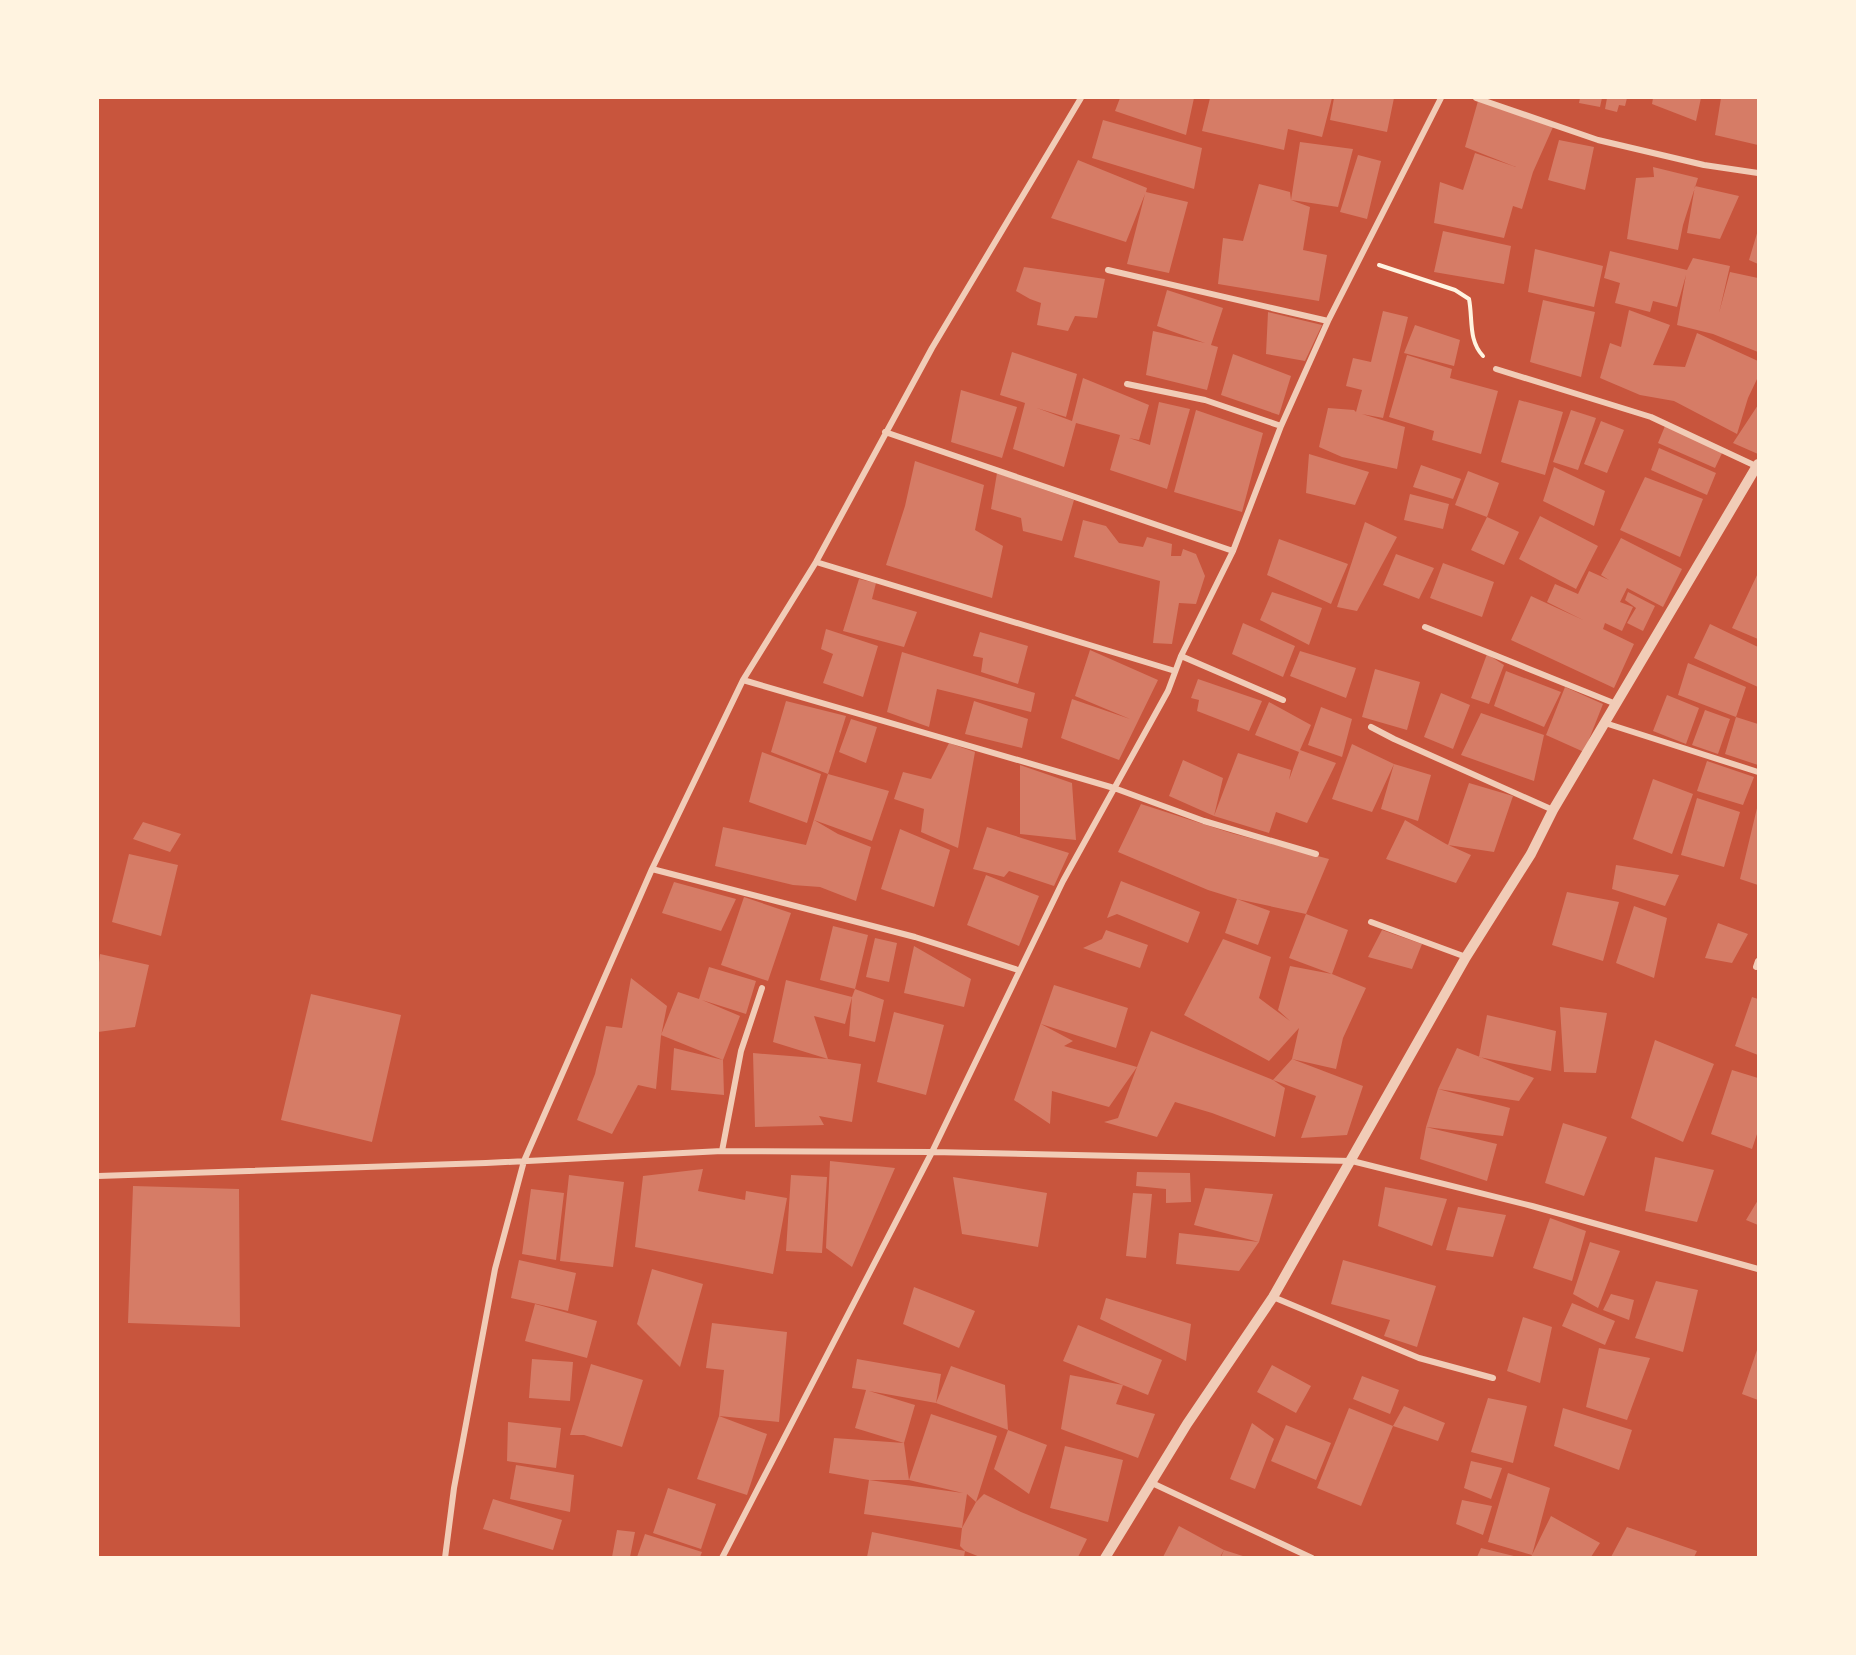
<svg xmlns="http://www.w3.org/2000/svg" width="1856" height="1655" viewBox="0 0 1856 1655" font-family="'Open Sans',sans-serif">
	<rect width="100%" height="100%" fill="#c8553d"/>
	<path fill="#d67c66" fill-rule="evenodd" d="M1120,98H1194L1186,135L1115,111Z
		M1210,98H1332L1322,137L1288,129L1284,150L1202,131Z
		M1334,98H1394L1387,132L1330,120Z
		M1580,98H1602L1600,107L1579,103Z
		M1607,98H1627L1625,106L1619,105L1617,112L1605,109Z
		M1653,98H1701L1696,121L1652,104Z
		M1721,98H1758V145L1715,135Z
		M1478,101L1553,127L1533,172L1522,209L1513,206L1504,238L1434,223L1440,182L1463,190L1475,153L1516,167L1465,147Z
		M1103,120L1202,148L1194,189L1092,158Z
		M1559,140L1594,147L1585,190L1548,180Z
		M1300,142L1353,149L1338,207L1291,200L1310,207L1303,250L1327,255L1319,301L1218,284L1223,238L1243,241L1259,184L1290,192L1291,200Z
		M1358,155L1381,161L1367,219L1340,212Z
		M1078,160L1147,188L1146,192L1188,202L1169,273L1127,264L1145,194L1126,242L1051,218Z
		M1653,167L1698,178L1683,225L1678,250L1627,239L1636,178L1654,177Z
		M1695,186L1739,196L1720,239L1687,233Z
		M1758,230V264L1749,260Z
		M1443,231L1511,246L1504,284L1434,272Z
		M1535,249L1603,266L1594,307L1528,292Z
		M1610,251L1687,270L1693,258L1730,266L1719,313L1730,272L1758,278V352L1713,334L1677,325L1686,275L1677,307L1653,301L1650,312L1615,303L1620,283L1604,278Z
		M1024,267L1105,279L1097,318L1075,316L1068,331L1037,325L1041,303L1030,299L1016,291Z
		M1167,290L1223,308L1211,345L1218,347L1207,390L1146,375L1153,331L1205,343L1157,326Z
		M1543,300L1595,312L1581,377L1530,362Z
		M1629,310L1670,325L1653,365L1685,367L1697,333L1758,361V377L1748,398L1737,434L1674,401L1640,395L1600,378L1610,343L1621,347Z
		M1383,311L1408,317L1383,418L1362,414L1405,427L1397,469L1342,457L1319,447L1328,408L1354,410L1356,412L1362,390L1346,386L1353,358L1371,362Z
		M1268,312L1322,325L1305,361L1266,354Z
		M1415,325L1460,340L1454,366L1404,353Z
		M1012,352L1077,374L1066,417L1037,408L1072,421L1083,378L1149,405L1139,440L1129,438L1150,445L1159,402L1190,409L1167,489L1110,470L1120,435L1076,423L1064,467L1013,449L1025,403L1000,395Z
		M1233,354L1291,376L1279,415L1221,395Z
		M1407,355L1452,369L1450,378L1498,391L1481,454L1432,440L1434,431L1389,417Z
		M961,390L1017,407L1002,458L951,442Z
		M1519,400L1563,412L1545,475L1501,462Z
		M1758,405V454L1733,443Z
		M1196,410L1263,433L1242,512L1174,492Z
		M1571,410L1596,418L1578,470L1553,462Z
		M1601,421L1624,430L1607,473L1584,464Z
		M1665,426L1723,451L1715,468L1658,443Z
		M1659,448L1716,473L1707,495L1651,470Z
		M1309,454L1369,472L1355,505L1306,493Z
		M915,461L984,485L975,530L1003,546L992,598L886,565L905,506Z
		M1421,465L1461,479L1453,499L1413,487Z
		M1554,467L1605,491L1594,526L1543,501Z
		M1468,471L1499,483L1487,517L1455,505Z
		M997,473L1074,500L1062,541L1023,531L1021,518L991,509Z
		M1645,477L1703,499L1680,557L1620,530Z
		M1410,494L1449,504L1443,529L1404,520Z
		M1540,516L1598,546L1576,589L1519,559Z
		M1487,517L1519,532L1504,565L1471,550Z
		M1083,520L1106,526L1119,543L1143,547L1147,537L1172,544L1171,556H1181L1183,549L1196,554L1205,576L1196,604L1179,603L1172,644L1153,643L1160,581L1074,557Z
		M1365,522L1397,537L1357,611L1337,607Z
		M1621,538L1682,569L1663,607L1627,588L1620,602L1633,607L1622,631L1605,623L1603,629L1634,644L1614,688L1511,640L1531,596L1583,620L1547,602L1555,584L1578,594L1589,571L1609,580L1601,575Z
		M1279,539L1348,564L1331,604L1267,575Z
		M1396,554L1434,568L1419,599L1383,585Z
		M1443,563L1494,582L1482,617L1430,598Z
		M1758,573V639L1732,628Z
		M859,579L876,583L872,599L917,612L904,647L843,631Z
		M1272,592L1322,608L1309,645L1260,620Z
		M1628,592L1655,606L1643,631L1627,623L1636,608L1625,600Z
		M1243,623L1295,646L1283,677L1232,654Z
		M1710,624L1758,647V687L1694,658Z
		M826,629L878,646L863,697L823,683L833,654L821,649Z
		M980,632L1028,646L1018,684L981,672L983,658L973,656Z
		M1090,650L1158,680L1119,760L1061,738L1072,699L1130,719L1075,696Z
		M1300,651L1356,668L1346,698L1290,676Z
		M902,652L1035,693L1031,712L937,689L929,727L887,712Z
		M1487,654L1504,665L1489,704L1471,698Z
		M1688,663L1746,687L1736,717L1678,695Z
		M1375,669L1420,682L1407,730L1362,717Z
		M1506,671L1561,692L1544,727L1494,706Z
		M1198,679L1262,701L1249,731L1197,711L1199,700L1191,698Z
		M1565,687L1603,704L1584,752L1546,735Z
		M1441,693L1470,705L1453,749L1424,737Z
		M1667,695L1699,708L1686,744L1653,731Z
		M786,701L846,716L828,774L771,752Z
		M974,701L1028,719L1022,748L965,734Z
		M1269,702L1311,725L1300,750L1336,763L1307,823L1276,812L1269,833L1214,816L1169,796L1183,760L1223,778L1214,816L1238,753L1291,770L1289,780L1299,752L1255,735Z
		M1321,707L1352,719L1342,757L1308,745Z
		M1705,710L1730,719L1718,754L1692,745Z
		M1481,713L1544,735L1534,781L1461,755Z
		M1736,717L1758,724V765L1725,754Z
		M851,719L877,727L866,763L839,752Z
		M949,743L975,752L958,848L921,832L924,809L894,799L903,772L931,779Z
		M1352,744L1394,764L1372,812L1332,799Z
		M762,752L821,774L807,823L749,802Z
		M1707,761L1754,777L1743,805L1697,791Z
		M1394,764L1431,775L1418,821L1381,809Z
		M1020,765L1072,783L1076,840L1020,834Z
		M828,774L889,791L872,841L814,820L838,834L871,847L856,901L820,887L793,885L715,866L723,827L806,845Z
		M1653,779L1693,794L1672,854L1633,839Z
		M1469,783L1513,796L1494,852L1448,845Z
		M1697,798L1740,812L1724,867L1681,855Z
		M1141,804L1231,833L1329,859L1306,914L1348,930L1332,974L1289,958L1306,914L1237,899L1270,911L1258,945L1225,933L1237,899L1208,890L1118,852Z
		M1758,804V885L1740,879Z
		M1405,820L1446,844L1471,855L1456,883L1386,859Z
		M143,822L181,834L170,852L133,839Z
		M987,827L1069,853L1054,886L1009,871L1004,877L973,869Z
		M900,829L950,850L934,907L881,889Z
		M129,854L178,865L161,936L112,922Z
		M1616,865L1679,875L1665,906L1612,889Z
		M986,875L1039,896L1019,946L967,925Z
		M1121,881L1200,912L1188,943L1117,914L1107,918Z
		M674,882L736,899L721,931L662,913Z
		M1567,892L1619,902L1603,961L1552,945Z
		M744,897L791,913L768,981L721,965Z
		M1634,906L1667,918L1654,978L1616,963Z
		M1718,923L1748,934L1732,963L1705,958Z
		M833,926L868,935L855,989L820,980Z
		M1106,930L1148,945L1140,968L1083,948L1102,939Z
		M1382,930L1422,944L1412,969L1368,957Z
		M875,938L897,943L889,982L866,977Z
		M1223,939L1271,957L1259,998L1290,1021L1278,1010L1290,966L1332,974L1366,988L1343,1038L1336,1069L1292,1059L1363,1086L1347,1135L1301,1138L1316,1096L1273,1080L1292,1059L1299,1028L1269,1061L1184,1015Z
		M914,946L971,979L964,1007L904,993Z
		M100,954L149,965L135,1027L98,1032V971Z
		M709,967L756,981L746,1014L702,1000L740,1016L723,1060L724,1095L671,1090L674,1048L723,1060L661,1035L678,992L699,999Z
		M631,978L667,1006L661,1036L656,1089L638,1085L612,1134L577,1120L595,1074L606,1026L622,1028Z
		M786,980L852,997L855,989L884,1000L875,1042L849,1036L852,997L845,1024L814,1016L828,1059L773,1042Z
		M1054,985L1128,1008L1116,1048L1041,1024L1073,1041L1064,1046L1137,1067L1151,1031L1273,1080L1285,1088L1275,1137L1212,1113L1175,1102L1157,1137L1104,1122L1118,1118L1137,1067L1109,1107L1052,1091L1050,1124L1014,1100Z
		M311,994L401,1015L372,1142L281,1120Z
		M1752,997L1758,999V1055L1735,1046Z
		M1560,1007L1607,1013L1596,1073L1564,1072Z
		M894,1012L944,1025L926,1095L877,1082Z
		M1487,1015L1556,1031L1551,1071L1479,1057Z
		M1655,1040L1714,1064L1683,1142L1631,1118Z
		M1457,1048L1534,1078L1519,1101L1438,1089L1510,1108L1503,1136L1426,1127L1497,1144L1487,1181L1420,1159L1426,1127L1438,1089Z
		M753,1053L828,1059L861,1064L852,1122L819,1116L824,1125L755,1127Z
		M1732,1070L1758,1078V1131L1752,1149L1711,1134Z
		M1563,1123L1607,1137L1584,1196L1545,1183Z
		M1655,1157L1714,1170L1697,1222L1645,1211Z
		M830,1161L895,1168L852,1267L826,1248Z
		M703,1169L698,1191L745,1200L746,1191L787,1198L773,1274L635,1247L643,1176Z
		M1137,1172L1190,1173L1191,1202L1166,1203V1189L1136,1186Z
		M569,1175L624,1182L613,1267L560,1261Z
		M791,1175L827,1177L822,1253L786,1251Z
		M953,1177L1047,1193L1038,1247L962,1234Z
		M133,1186L239,1189L240,1327L128,1323Z
		M1385,1187L1447,1199L1432,1246L1378,1226Z
		M1205,1188L1273,1194L1259,1242L1194,1225Z
		M531,1189L564,1193L556,1260L522,1254Z
		M1133,1193L1152,1194L1146,1258L1126,1256Z
		M1758,1200V1225L1746,1220Z
		M1458,1207L1506,1215L1493,1257L1446,1250Z
		M1550,1218L1586,1231L1572,1281L1533,1268Z
		M1179,1233L1259,1242L1239,1271L1176,1264Z
		M1590,1242L1620,1251L1598,1308L1573,1294Z
		M519,1260L576,1273L568,1311L511,1298Z
		M1343,1260L1436,1286L1417,1347L1384,1336L1390,1320L1331,1304Z
		M652,1269L703,1284L680,1367L637,1324Z
		M1656,1281L1698,1290L1683,1352L1635,1338Z
		M914,1287L975,1311L959,1348L903,1324Z
		M1611,1294L1634,1300L1629,1320L1603,1310Z
		M1106,1298L1191,1324L1186,1361L1100,1319Z
		M1572,1303L1615,1321L1605,1345L1562,1326Z
		M535,1304L597,1321L587,1358L525,1341Z
		M1523,1317L1552,1327L1540,1383L1507,1371Z
		M712,1323L787,1332L779,1422L719,1416L724,1370L706,1368Z
		M1078,1325L1162,1360L1148,1395L1063,1361Z
		M1758,1347V1400L1742,1394Z
		M1599,1348L1650,1358L1627,1420L1586,1407Z
		M532,1359L573,1362L570,1401L529,1398Z
		M857,1359L941,1374L936,1403L869,1391L915,1405L904,1443L909,1480L931,1414L997,1436L976,1502L967,1494L962,1528L864,1514L869,1480L829,1473L834,1438L904,1443L855,1428L866,1390L852,1388ZM869,1480H909L963,1493Z
		M591,1364L643,1380L622,1447L584,1435H570Z
		M1272,1365L1311,1386L1296,1413L1257,1392Z
		M951,1366L1005,1385L1008,1430L936,1403Z
		M1070,1375L1123,1385L1116,1404L1155,1414L1138,1458L1061,1429Z
		M1362,1376L1399,1390L1390,1414L1353,1399Z
		M1488,1398L1527,1406L1513,1463L1471,1452Z
		M1404,1406L1445,1423L1438,1441L1393,1426Z
		M1349,1408L1393,1426L1361,1506L1317,1488Z
		M1563,1408L1632,1430L1619,1470L1554,1446Z
		M719,1416L767,1434L747,1495L697,1479Z
		M508,1422L561,1428L556,1468L507,1461Z
		M1252,1423L1274,1439L1255,1489L1230,1479Z
		M1286,1425L1331,1443L1316,1480L1271,1461Z
		M1008,1430L1047,1445L1029,1494L994,1469Z
		M1065,1446L1123,1460L1108,1522L1050,1508Z
		M1471,1461L1502,1468L1491,1499L1464,1488Z
		M516,1465L574,1475L570,1512L510,1499Z
		M1508,1473L1550,1488L1532,1555L1488,1542Z
		M668,1488L716,1504L701,1549L653,1533Z
		M984,1494L1021,1512L1087,1539L1078,1557H980L965,1551L960,1546L962,1528L976,1502Z
		M493,1499L562,1520L553,1550L483,1529Z
		M1462,1500L1492,1506L1483,1535L1456,1524Z
		M1551,1516L1600,1543L1591,1557H1531Z
		M1179,1526L1224,1550L1220,1557H1163Z
		M1627,1527L1697,1551L1694,1557H1611Z
		M617,1530L635,1532L630,1557H612Z
		M872,1532L965,1551L964,1557H867Z
		M645,1534L702,1552L700,1557H637Z
		M1481,1548L1518,1557H1477Z
		M1224,1550L1246,1557H1221Z"/>
	<g fill="none" stroke-linecap="round" stroke-linejoin="round">
		<path stroke="#fff3e0" stroke-width="4" d="M1379,265L1455,290L1469,299C1473,319 1468,340 1483,356"/>
		<path stroke="#f1ccb7" stroke-width="6" d="M1476,98L1598,140L1704,165L1758,173
			M1108,270L1328,321
			M1496,369L1651,417L1758,467
			M1127,384L1205,400L1281,426
			M885,432L1233,551
			M816,562L1175,671
			M1425,627L1616,704
			M1181,656L1283,700
			M743,680L1114,788L1204,821L1316,854
			M1605,723L1758,772
			M1371,727L1394,739L1553,810
			M652,869L915,937L1018,970
			M1371,922L1466,957
			M1756,967L1758,961
			M722,1151L741,1051L762,988
			M98,1176L486,1163L722,1151L932,1152L1352,1161L1532,1206L1758,1269
			M1273,1297L1419,1358L1493,1378
			M1152,1483L1312,1558
			M445,1558L454,1488L495,1269L524,1161L652,869L743,680L816,562L932,348L1081,98
			M722,1558L932,1152L1063,881L1168,691L1181,656L1233,551L1281,426L1328,321L1441,98"/>
		<path stroke="#f1ccb7" stroke-width="10" d="M1105,1558L1187,1424L1273,1297L1466,957L1531,854L1553,810L1758,464"/>
	</g>
	<rect width="1856" height="1655" fill="none" stroke="#fff3e0" stroke-width="198"/>
</svg>
